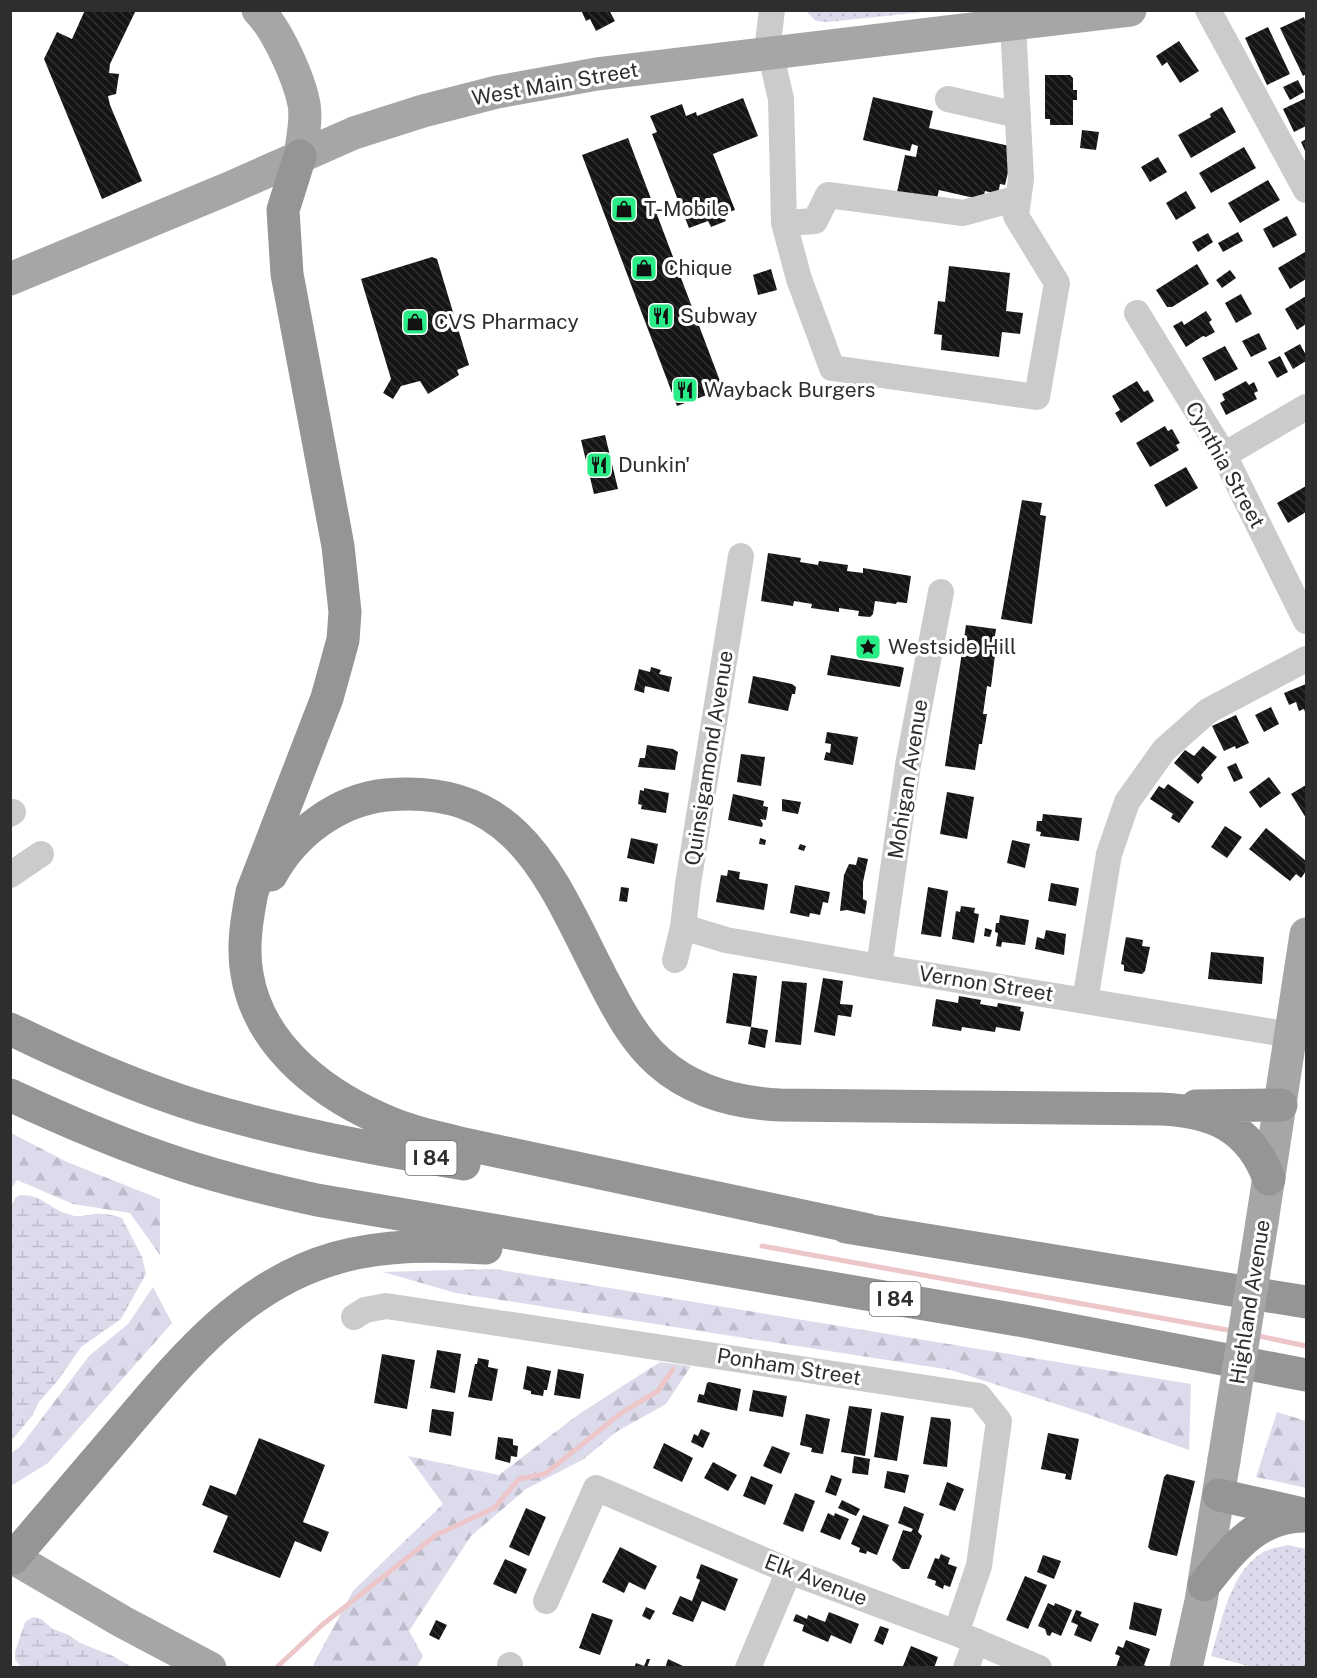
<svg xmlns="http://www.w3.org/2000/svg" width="1317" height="1678" viewBox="0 0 1317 1678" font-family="'Public Sans',sans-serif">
	<defs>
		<pattern id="grass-dots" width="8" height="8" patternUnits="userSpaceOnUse" patternTransform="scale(1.5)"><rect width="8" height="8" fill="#dbdbec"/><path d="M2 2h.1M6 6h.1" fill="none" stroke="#bcbccb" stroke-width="1.8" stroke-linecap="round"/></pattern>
		<pattern id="forest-firs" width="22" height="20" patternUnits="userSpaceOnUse" patternTransform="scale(1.5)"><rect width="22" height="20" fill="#dbdbec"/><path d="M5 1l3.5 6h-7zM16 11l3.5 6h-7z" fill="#bcbccb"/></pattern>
		<pattern id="wetland-marsh" width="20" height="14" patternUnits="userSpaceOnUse" patternTransform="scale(1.5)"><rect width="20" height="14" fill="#dbdbec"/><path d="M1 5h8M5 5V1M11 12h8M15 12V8" fill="none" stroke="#bcbccb"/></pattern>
		<pattern id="building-back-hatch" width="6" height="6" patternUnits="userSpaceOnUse" patternTransform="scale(1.5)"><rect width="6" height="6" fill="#151515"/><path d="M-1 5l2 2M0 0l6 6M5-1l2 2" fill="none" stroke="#2f2f2f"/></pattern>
	</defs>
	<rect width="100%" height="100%" fill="#fff"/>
	<path fill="url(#grass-dots)" d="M806,11H934L827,22L816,21Z
		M1288,1545L1306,1549V1667H1252L1211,1656C1223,1619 1229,1572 1265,1551C1272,1548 1280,1547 1288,1545Z"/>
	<path fill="url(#forest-firs)" d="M11,1133L67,1162L160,1199V1255L130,1213L73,1204L17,1180L11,1189Z
		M494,1269L1191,1384L1189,1450L1087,1414L951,1370L456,1293L383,1272Z
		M153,1287L172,1323L48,1463L11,1486V1453L20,1447L89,1356L128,1324Z
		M660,1362L691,1366L666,1404L616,1432L584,1459L526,1489L471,1536L409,1631L423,1656L417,1667L318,1668L313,1665L353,1591L443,1504L408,1456L499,1475L579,1414Z
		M1277,1412L1306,1421V1488L1256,1477Z"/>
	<path fill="url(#wetland-marsh)" d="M20,1195C45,1195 48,1209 71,1215C79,1218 86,1215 94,1214C103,1213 114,1215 122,1218L142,1257L146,1274L121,1319L81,1347L59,1379L39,1402L32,1416L11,1441L10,1211L15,1198Z
		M33,1617L41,1619L53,1629L69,1635L80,1643L113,1656L132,1667H21L15,1659V1652L25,1622Z"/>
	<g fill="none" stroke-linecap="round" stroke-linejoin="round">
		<path stroke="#edc6c9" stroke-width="5" d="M762,1246L1233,1331
			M1254,1335L1306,1346
			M276,1668L322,1625L436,1535L494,1508L519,1479L545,1474L620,1414L658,1391L673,1369"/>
	</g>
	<path fill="url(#building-back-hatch)" d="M85,10H136L110,64L109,73L119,74L116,94L108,96L110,105L142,181L102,199L44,59L57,32L72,39Z
		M581,10H609L615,21L596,31L590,19L586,21Z
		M1304,17L1306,23V74L1303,76L1280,28Z
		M1268,27L1290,74L1267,85L1245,38Z
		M1179,41L1199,71L1180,83L1167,62L1162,66L1156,56Z
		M1045,75H1070L1073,78V90H1077V100H1073V125H1050V119H1045Z
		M1298,80L1304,92L1290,100L1283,87Z
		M873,97L933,111L929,128L1014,147L1005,185L1000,184L998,194L985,191L983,200L939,190L936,202L897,192L905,155L916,157L918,146L912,144L910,151L863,140Z
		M743,98L758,136L713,154L735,210L723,214L726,221L711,227L708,221L689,228L652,134L657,132L650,116L682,104L686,116L696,112L697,116Z
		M1306,98V126L1294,132L1283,109Z
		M1222,107L1236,132L1191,158L1178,135L1211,117L1210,114Z
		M1082,130L1099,132L1096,150L1080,148Z
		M628,138L723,389L677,406L582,155Z
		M1306,139V153L1301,142Z
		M1244,147L1256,168L1211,193L1199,173Z
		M1158,157L1167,172L1150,182L1141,167Z
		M1268,180L1280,200L1240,223L1228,203Z
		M1186,191L1196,208L1176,220L1166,203Z
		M1287,216L1297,235L1273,248L1263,229Z
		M1238,232L1243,241L1223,252L1218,243Z
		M1208,233L1213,242L1198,252L1192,242Z
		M1305,252L1306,279L1290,289L1278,268Z
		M432,257L437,259L469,365L457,370L459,375L428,394L420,381L401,386L393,399L383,393L391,379L361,279Z
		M1197,264L1209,284L1172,307H1167L1156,290Z
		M949,266L1010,273L1006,311L1023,313L1020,334L1002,332L999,357L941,350L942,335L934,334L938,301L945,302Z
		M771,269L777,290L758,295L753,275Z
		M1230,270L1236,278L1222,288L1216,280Z
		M1241,294L1252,314L1236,323L1225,303Z
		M1306,296V324L1297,330L1285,309Z
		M1206,311L1212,320L1209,322L1215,332L1206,337L1203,336L1186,347L1173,326L1182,321L1184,325Z
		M1259,333L1267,349L1251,357L1242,341Z
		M1300,344L1306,355V361L1293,369L1284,353Z
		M1225,346L1238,369L1215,381L1202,358Z
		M1280,356L1288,372L1277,378L1268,362Z
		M1137,381L1144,392L1148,390L1154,401L1121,423L1115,413L1120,410L1112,396Z
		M1246,381L1249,385L1254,382L1258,391L1254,393L1257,399L1226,415L1220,403L1225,400L1222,394Z
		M1165,426L1168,431L1172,429L1180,443L1176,445L1179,450L1150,467L1136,443Z
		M605,435L618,489L594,494L581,440Z
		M1186,467L1198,488L1166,507L1154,485Z
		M1306,486V512L1288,523L1277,503Z
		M1022,500L1042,503L1040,515L1046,516L1032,624L1001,619Z
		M768,553L801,558L800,562L818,565L819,561L848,565L847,571L863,573V568L911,576L907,603L897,602L896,604L875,601L873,614L870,617L858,616L859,611L839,608V612L811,608L812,604L794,601L793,606L761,601Z
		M966,625L996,629L992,655H995L991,687L987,686L983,714H987L982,744H979L975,770L945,766Z
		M831,655L902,667L904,668L900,687L827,675Z
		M651,667L661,670L659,674L672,677L669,692L645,686L644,693L634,690L639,669L650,672Z
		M753,676L792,684L796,687L795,694H792L788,711L748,703Z
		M1306,684V715L1304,709L1299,711L1296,702L1289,705L1284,693Z
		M1271,707L1279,724L1264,732L1255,715Z
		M1236,715L1249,743L1236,749L1235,746L1224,751L1212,726Z
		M827,732L858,737L853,765L824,760L826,752L830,753L831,744L825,743Z
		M647,745L673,749L678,752L675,770L638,767L640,758H645Z
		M1203,746L1217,757L1201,775L1203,778L1198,784L1174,763L1185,750L1194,756Z
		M741,754L765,757L761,786L737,782Z
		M1236,763L1243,778L1234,782L1227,767Z
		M1269,777L1281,793L1260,808L1249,792Z
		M1168,784L1194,802L1179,823L1171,818L1173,814L1150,799L1159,786L1164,789Z
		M1306,785V818L1291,794Z
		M644,788L669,793L666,813L641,809L642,805L638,804L640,790L644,791Z
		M947,792L974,797L967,839L940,834Z
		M733,794L764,801L763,806L768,807L766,820L760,819L763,824L762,827L728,820Z
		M782,799L801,802L798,814L782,811Z
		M1043,814L1082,818L1079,841L1040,836L1041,832L1036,831L1037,821H1042Z
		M1225,826L1242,837L1227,858L1211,847Z
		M1266,828L1306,861V871L1301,878L1296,874L1290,881L1249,849Z
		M631,838L658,844L654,864L627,858Z
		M760,838L766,840L765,845L759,844Z
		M1012,840L1030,844L1025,868L1007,863Z
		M800,844L806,846L804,851L798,849Z
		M858,857L868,859L863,882V899L867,901L865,914L847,910L840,911L844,875L849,864L856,865Z
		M728,870L740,872L739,879L768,884L764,910L716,902L721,875L727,876Z
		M1051,883L1079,888L1076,906L1048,901Z
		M795,885L830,892L828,903L823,902L820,915L810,913L809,917L790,913Z
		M621,887L629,888L627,902L619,901Z
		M928,887L948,891L941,937L921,934Z
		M961,906L975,908L974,913L979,914L974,943L952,939L956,911L960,912Z
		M1000,915L1029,920L1025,945L1002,942L1001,947L996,946L998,933L995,932L996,923H999Z
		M985,928L992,930L990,937L984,936Z
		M1046,930L1066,934L1064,955L1035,949L1037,937L1044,939Z
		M1126,937L1143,940L1142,946L1150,947L1145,971L1142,974L1124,971V965L1121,964Z
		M1211,952L1264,957L1262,984L1208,979Z
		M733,973L757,976L751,1027L726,1023Z
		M823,978L843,981L840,1004L853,1005L851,1017L838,1015L835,1036L814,1032Z
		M782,981L807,983L801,1045L775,1042Z
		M959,996L981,1000L980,1004L997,1007L998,1003L1021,1007L1020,1011L1024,1012L1020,1031L996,1027L995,1032L962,1027L961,1031L932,1026L936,999L958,1003Z
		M751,1027L768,1030L765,1048L748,1044Z
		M437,1350L461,1354L455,1393L430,1388Z
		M382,1354L415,1360L407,1409L374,1403Z
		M478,1358L489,1360L488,1367L498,1369L492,1401L468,1397L475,1364H477Z
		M527,1366L551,1371L547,1390H544L543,1396L531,1394V1391L523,1389Z
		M558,1369L584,1374L580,1399L554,1395Z
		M709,1382L741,1389L737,1411L697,1402L699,1394L704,1395L707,1383Z
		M753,1390L787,1396L783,1417L749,1411Z
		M849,1406L872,1409L865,1456L841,1452Z
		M432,1409L454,1412L451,1436L429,1432Z
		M881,1412L904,1416L897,1461L874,1457Z
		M806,1414L830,1419L823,1454L811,1452L812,1448L800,1445Z
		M931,1417L950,1419L951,1423L947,1467L923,1464Z
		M701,1429L710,1433L703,1448L691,1442L694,1434L698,1436Z
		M1048,1433L1079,1439L1071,1480L1065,1479L1066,1474L1041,1469Z
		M498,1437L513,1439V1445L518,1446L517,1457L511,1456L510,1463L495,1459Z
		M259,1438L325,1465L303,1522L329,1532L321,1552L295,1541L280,1578L213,1552L228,1516L202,1505L210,1485L236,1495Z
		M664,1443L693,1458L682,1482L653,1468Z
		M772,1446L790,1453L781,1474L763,1466Z
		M854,1456L870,1459L868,1475L852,1473Z
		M713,1462L737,1475L728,1491L704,1478Z
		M887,1471L909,1475L905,1493L884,1488Z
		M1167,1474L1195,1481L1177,1556L1151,1550L1148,1547L1164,1477Z
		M831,1475L842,1479L836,1496L825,1492Z
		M751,1476L773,1485L765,1505L743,1496Z
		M947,1482L964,1489L955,1511L939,1505Z
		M795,1493L815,1501L803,1532L783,1524Z
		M842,1500L860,1509L856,1516L838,1508Z
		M904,1506L924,1514L918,1532L922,1536L909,1569H902L892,1560L903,1530L911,1532L913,1529L898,1523Z
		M526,1508L546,1517L529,1556L509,1547Z
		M828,1513L834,1516L835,1513L849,1519L840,1540L820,1532Z
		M863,1515L889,1525L877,1555L867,1551L866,1554L859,1552L860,1548L851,1544Z
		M620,1547L657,1566L645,1590L629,1582L624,1593L602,1582Z
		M941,1554L950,1558L948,1564L957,1567L950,1587L944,1585L943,1589L935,1585L936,1581L927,1578L935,1558L939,1559Z
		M1043,1555L1061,1561L1054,1579L1037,1572Z
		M505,1559L527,1569L516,1594L493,1584Z
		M701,1564L738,1579L725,1611L702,1601L693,1622L672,1614L680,1596L692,1601L700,1580L696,1578Z
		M1025,1576L1047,1585L1028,1629L1006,1620Z
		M1134,1602L1162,1609L1156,1636L1129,1629Z
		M1048,1603L1054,1606L1055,1603L1072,1610L1061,1636L1052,1632L1050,1636L1047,1635L1045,1629L1038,1626Z
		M646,1607L655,1611L650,1620L642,1616Z
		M1076,1610L1082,1612L1080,1616L1099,1624L1091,1642L1074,1635L1078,1625L1071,1622Z
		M829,1612L859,1624L851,1644L831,1635L828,1642L802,1631L804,1625L793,1621L796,1614L807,1619L808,1615L825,1622Z
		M592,1613L613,1620L600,1655L579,1648Z
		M436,1620L447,1625L439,1640L429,1635Z
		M880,1626L889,1629L883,1645L874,1641Z
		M1126,1640L1150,1649L1144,1665L1150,1668L1116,1667L1120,1656L1115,1654L1118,1646L1123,1648Z
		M911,1646L938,1657L934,1668L903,1666Z
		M647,1659H650L647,1668H634L636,1663L644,1666Z
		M668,1659L687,1668H665Z"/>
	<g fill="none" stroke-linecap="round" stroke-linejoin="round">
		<path stroke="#cbcbcb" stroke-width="26" d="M772,10L768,42L781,99L784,223L799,279L832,368L1037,397L1057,283L1016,216L1021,179L1013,24
			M1208,10L1306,190
			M948,99L1018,115
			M784,223L815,221L828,195L963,213L1018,198
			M1137,313L1224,455L1306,621
			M1224,455L1306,407
			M10,814L13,812
			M10,875L41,854
			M683,927L726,940L879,967L1291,1035
			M675,960L683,927L688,884L741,556
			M879,967L908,765L941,592
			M1085,1001L1109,854L1127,802L1164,750L1208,711L1306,659
			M354,1317L365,1310L386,1306L979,1396L999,1421L979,1566L956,1633
			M546,1601L596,1488L789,1571L956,1633L1039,1668
			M510,1668V1665
			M748,1668L789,1571
			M966,1668L976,1641"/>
		<path stroke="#a6a6a6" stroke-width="33" d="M258,10C277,29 299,78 304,104C307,121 302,140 300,156
			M10,279L227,189L354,133L423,111L497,92L597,74L1130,10
			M1262,1222L1306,934
			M10,1556L123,1622L210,1668
			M1186,1668L1201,1601L1224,1460"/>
		<path stroke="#959595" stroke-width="33" d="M300,156L283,210L287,274L338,546L345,612L343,640L327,698L252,892C247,918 242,947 247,974C259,1049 328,1098 393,1124C414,1133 437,1137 459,1143L868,1230
			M271,875C294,833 338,800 386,795C522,782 553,885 605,984C619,1011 635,1041 659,1062C693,1092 736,1103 780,1105L1161,1109C1213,1111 1250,1127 1269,1179
			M10,1029C72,1059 135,1087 200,1107C287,1133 375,1149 464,1164
			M10,1095C66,1121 122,1145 180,1164C225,1179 271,1190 317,1200L1024,1321L1306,1375
			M1196,1106L1281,1105
			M846,1227L1306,1302
			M1219,1495L1299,1513
			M13,1558C50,1515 86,1472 123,1429C183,1358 243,1284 336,1258C385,1244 436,1245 486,1248
			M1204,1585C1232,1550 1257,1515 1306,1516"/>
		<path stroke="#a6a6a6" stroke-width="33" d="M1224,1460L1262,1222"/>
	</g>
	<defs>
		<symbol id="shop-square" viewBox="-11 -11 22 22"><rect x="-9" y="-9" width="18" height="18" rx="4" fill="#29ec86" stroke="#fff"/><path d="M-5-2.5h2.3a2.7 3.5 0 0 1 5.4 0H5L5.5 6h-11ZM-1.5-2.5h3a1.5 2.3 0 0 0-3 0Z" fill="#111"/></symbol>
		<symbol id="restaurant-square" viewBox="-11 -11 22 22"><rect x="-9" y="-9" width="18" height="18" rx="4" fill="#29ec86" stroke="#fff"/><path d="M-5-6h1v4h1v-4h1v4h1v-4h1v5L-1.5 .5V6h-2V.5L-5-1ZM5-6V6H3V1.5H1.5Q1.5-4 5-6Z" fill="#111"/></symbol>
		<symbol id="sight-square" viewBox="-11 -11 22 22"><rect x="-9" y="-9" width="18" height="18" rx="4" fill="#29ec86" stroke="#fff"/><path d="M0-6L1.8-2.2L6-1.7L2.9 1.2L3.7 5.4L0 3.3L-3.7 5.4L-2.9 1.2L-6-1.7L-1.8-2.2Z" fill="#111"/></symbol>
	</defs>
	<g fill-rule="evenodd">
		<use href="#shop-square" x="609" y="194" width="30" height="30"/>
		<use href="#shop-square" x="629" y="253" width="30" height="30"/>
		<use href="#restaurant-square" x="646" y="301" width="30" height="30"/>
		<use href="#shop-square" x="400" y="307" width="30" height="30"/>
		<use href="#restaurant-square" x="670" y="375" width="30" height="30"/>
		<use href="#restaurant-square" x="584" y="450" width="30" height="30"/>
		<use href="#sight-square" x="853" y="632" width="30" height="30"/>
	</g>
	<g text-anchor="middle" stroke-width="6" stroke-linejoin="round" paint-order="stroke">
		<g fill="#fff" stroke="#6d6d6d" stroke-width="1.5">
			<rect x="405.5" y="1141" width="51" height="34" rx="4.5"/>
			<rect x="869.5" y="1282" width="51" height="34" rx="4.5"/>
		</g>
		<g font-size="20" font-weight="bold" fill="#2e2e2e">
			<text x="431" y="1165">I 84</text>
			<text x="895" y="1306">I 84</text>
		</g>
		<g font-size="21" fill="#2e2e2e" stroke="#fff">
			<text transform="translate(555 84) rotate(-10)" y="7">West Main Street</text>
			<text transform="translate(1225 465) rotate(61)" y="7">Cynthia Street</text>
			<text transform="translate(709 758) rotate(-81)" y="7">Quinsigamond Avenue</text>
			<text transform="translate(908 779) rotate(-81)" y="7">Mohigan Avenue</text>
			<text transform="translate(986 984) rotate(9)" y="7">Vernon Street</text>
			<text transform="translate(1250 1302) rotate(-81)" y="7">Highland Avenue</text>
			<text transform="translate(789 1367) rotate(9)" y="7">Ponham Street</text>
			<text transform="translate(816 1580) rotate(21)" y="7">Elk Avenue</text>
		</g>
		<g font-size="21" fill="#2e2e2e" stroke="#fff" text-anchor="start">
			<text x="644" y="216">T-Mobile</text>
			<text x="664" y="275">Chique</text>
			<text x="680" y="323">Subway</text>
			<text x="434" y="329">CVS Pharmacy</text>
			<text x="704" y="397">Wayback Burgers</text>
			<text x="618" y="472">Dunkin'</text>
			<text x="888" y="654">Westside Hill</text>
		</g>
	</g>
	<rect width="1317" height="1678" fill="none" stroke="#2e2e2e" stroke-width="24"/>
</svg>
